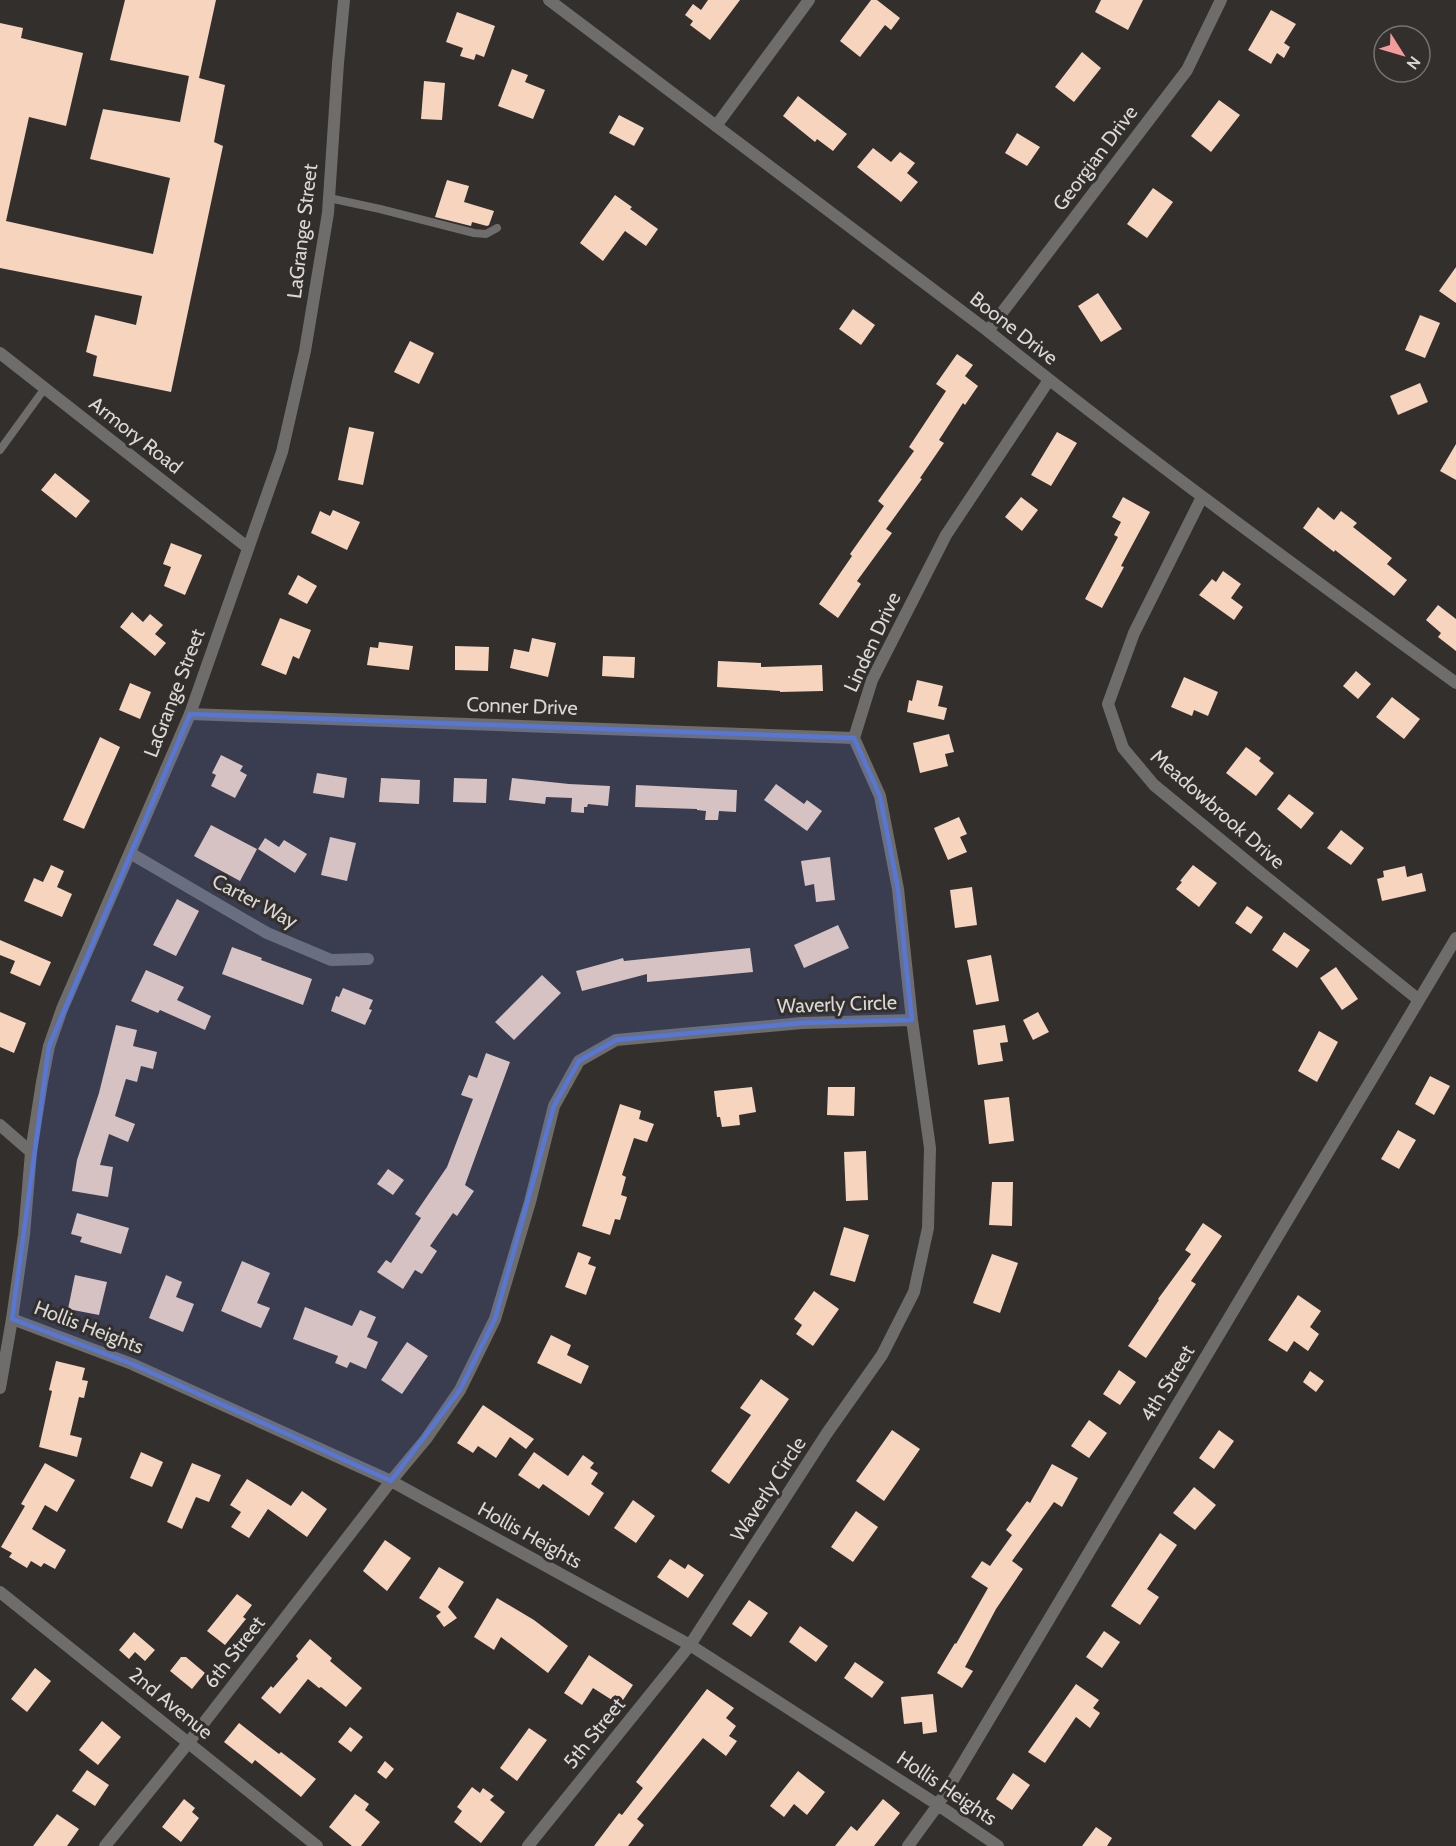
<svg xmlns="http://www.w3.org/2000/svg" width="1456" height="1846" viewBox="0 0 1456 1846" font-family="Cabin,sans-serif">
	<rect width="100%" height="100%" fill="#322f2d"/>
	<path fill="#f7d4be" d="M125,0H216L199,78L225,85L214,142L223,146L171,392L93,376L97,356L86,352L95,315L136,325L142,296L0,268V23L23,28L21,38L83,53L66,126L29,117L6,221L153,254L170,178L90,159L103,109L180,122L189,76L110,60Z
		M708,0H740L710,40L690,25L693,21L685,15L693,4L701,10Z
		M871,0H877L900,18L891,30L885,25L860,57L840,41Z
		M1101,0H1143L1128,30L1095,12Z
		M1271,10L1296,24L1284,43L1290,47L1284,58L1277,53L1271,64L1248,50Z
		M457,12L495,26L484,57L476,54L474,60L460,56L463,48L446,42Z
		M1082,52L1101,68L1074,102L1055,87Z
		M512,69L528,75L525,82L545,90L533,119L498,106Z
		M424,81L445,83L442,120L421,119Z
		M798,96L847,134L833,151L817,139L815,142L783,116Z
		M1219,100L1240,115L1211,152L1191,136Z
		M619,115L644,128L634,146L609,133Z
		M1017,133L1040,147L1027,166L1005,153Z
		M873,148L891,162L900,152L915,163L907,173L918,182L901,202L857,167Z
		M447,180L469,186L464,202L494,211L489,225L487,226L472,222L471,226L435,217Z
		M1153,188L1173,202L1147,238L1127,224Z
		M615,195L632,207L630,209L658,229L646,246L625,231L603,261L580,243Z
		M1456,267V303L1439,291Z
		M1098,293L1122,329L1101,342L1078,306Z
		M853,309L875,325L861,345L839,329Z
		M1420,315L1440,323L1425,358L1405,350Z
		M410,341L434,353L419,384L394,372Z
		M957,354L973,365L965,376L978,386L965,405L963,403L939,440L944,443L920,478L922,479L886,529L892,533L857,581L861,584L838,618L819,604L852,556L850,554L884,506L878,501L914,451L909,447L946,391L936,384Z
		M1420,383L1428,402L1398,415L1390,396Z
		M349,427L374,432L363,485L338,480Z
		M1057,432L1077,443L1051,486L1031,475Z
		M1456,444V480L1440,471Z
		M55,473L90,501L76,518L41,490Z
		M1021,497L1038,510L1022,531L1005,517Z
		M1123,497L1150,512L1121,566L1124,567L1102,608L1085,599L1118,537L1114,535L1121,522L1112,517Z
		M1318,507L1334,520L1341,511L1357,523L1353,527L1392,558L1387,564L1407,580L1394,596L1335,550L1334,552L1303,528Z
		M333,510L360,522L347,550L311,533L320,511L330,516Z
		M171,543L202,555L185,595L164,586L171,567L163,564Z
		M1223,571L1241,584L1231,598L1243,607L1234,620L1199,595L1212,579L1216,582Z
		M298,575L317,586L307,604L288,594Z
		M1438,605L1456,619V651L1438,637L1441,633L1426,620Z
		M132,612L143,622L150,614L163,625L155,634L166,643L155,656L120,627Z
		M280,618L311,630L299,659L293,656L286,675L261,665Z
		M532,638L556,643L548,677L510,668L514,649L529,652Z
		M379,642L413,646L409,670L367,665L370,647L378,648Z
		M455,646L489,647L488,671L455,670Z
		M603,656L635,657L634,678L602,676Z
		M718,661L761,663V667L822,665L823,691L780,692V691L717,687Z
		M1356,671L1371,684L1358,699L1343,686Z
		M1184,677L1218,692L1208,716L1194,710L1192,716L1171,707Z
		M917,680L943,686L938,706L947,708L944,720L907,712L909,700L912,701Z
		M130,683L151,692L140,719L119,710Z
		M1392,697L1420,719L1404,739L1376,717Z
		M949,734L954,752L945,754L948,766L920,773L913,743Z
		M100,737L120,747L84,829L63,820Z
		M1246,747L1261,758L1259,761L1274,773L1256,796L1226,773Z
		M221,755L243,766L240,771L247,775L235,798L211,786L216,775L212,773Z
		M317,773L347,778L344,798L313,793Z
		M381,778L420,780L419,804L379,802Z
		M454,778L487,779L486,803L453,802Z
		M512,778L569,784L610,786L608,806L588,804L587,807H584V813L571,812L572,798L546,797L545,804L509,800Z
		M776,784L804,804L807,800L822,811L807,831L764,800Z
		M636,785L737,790L736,812L719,811L718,820H705L706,811L697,810V809L635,807Z
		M1289,794L1314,813L1301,829L1277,809Z
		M959,817L967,834L960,837L967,852L948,860L934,828Z
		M211,825L257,849L240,881L194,856Z
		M1341,830L1364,848L1351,865L1327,848Z
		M330,837L356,843L347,881L321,875Z
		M265,838L279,847L284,840L307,854L295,873L258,849Z
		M830,857L835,900L816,902L814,884L805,886L801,861Z
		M51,865L64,871L57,887L72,894L62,917L24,901L34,878L43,882Z
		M1193,865L1217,883L1199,907L1176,889L1182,882L1180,881Z
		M1405,866L1407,877L1422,873L1426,891L1382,901L1377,879L1384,877L1383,871Z
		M972,887L977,925L955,928L950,890Z
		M177,899L199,911L176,956L153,945Z
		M1247,906L1263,917L1251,934L1235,923Z
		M838,925L849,948L804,968L794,945Z
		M1284,932L1310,950L1297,968L1272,950Z
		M0,940L51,962L40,986L10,973L15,961L0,955Z
		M232,947L262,958L261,960L312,979L303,1005L222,974Z
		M750,948L753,972L647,982V974L582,991L576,971L623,958L624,961Z
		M991,955L999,1001L976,1005L967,960Z
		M1336,967L1358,999L1342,1010L1320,978Z
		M146,970L184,987L177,1000L211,1016L205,1030L160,1010L158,1013L131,1001Z
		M542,975L561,993L514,1040L495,1022Z
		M343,988L373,1000L369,1009L372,1010L365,1025L331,1011L336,996L339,997Z
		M0,1012L26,1023L14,1053L0,1047Z
		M1038,1012L1049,1032L1033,1040L1023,1020Z
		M116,1025L137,1030L133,1046L157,1052L153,1069L141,1066L137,1082L126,1079L115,1116L135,1124L128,1142L109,1134L100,1165L113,1167L108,1197L72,1191L77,1160L99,1093Z
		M1005,1025L1008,1042L1000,1043L1003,1061L978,1065L973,1030Z
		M1319,1031L1338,1042L1317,1082L1298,1071Z
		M486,1053L510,1062L465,1185L474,1191L457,1216L453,1213L430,1246L437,1251L422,1274L415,1270L403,1289L377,1272L386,1260L391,1263L421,1218L415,1214L447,1167L473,1099L461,1095L469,1075L477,1078Z
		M1430,1076L1450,1086L1434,1115L1415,1104Z
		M752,1087L756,1112L739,1115L740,1125L722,1127L720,1117H717L714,1091Z
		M828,1087H855L854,1116L827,1115Z
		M1009,1097L1014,1141L989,1144L984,1100Z
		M620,1104L641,1111L639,1119L654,1124L647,1142L634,1138L622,1175L626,1177L621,1195L627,1197L620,1220L615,1219L610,1235L582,1226Z
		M1398,1130L1416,1140L1399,1169L1381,1159Z
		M866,1151L868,1200L846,1201L844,1152Z
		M388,1169L404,1180L393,1195L377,1184Z
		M992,1182H1013L1012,1226L989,1225Z
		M77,1213L129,1228L121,1254L80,1242L82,1237L71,1234Z
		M1203,1223L1222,1236L1191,1281L1196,1284L1146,1358L1128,1346L1159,1300L1158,1299L1191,1254L1185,1250Z
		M844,1227L869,1235L855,1282L830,1275Z
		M578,1252L591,1257L588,1264L596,1267L586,1295L565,1287Z
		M992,1254L1018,1263L1000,1313L973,1303Z
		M242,1261L270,1273L257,1303L270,1308L261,1328L221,1311Z
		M75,1275L107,1282L99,1315L68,1309Z
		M166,1275L182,1282L176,1297L194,1304L183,1332L149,1318Z
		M814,1291L839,1309L813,1346L796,1334L802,1325L794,1319Z
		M1298,1295L1321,1311L1310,1327L1319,1334L1308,1351L1294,1341L1287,1352L1268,1340Z
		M305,1307L352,1326L360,1310L376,1317L367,1337L378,1342L366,1369L350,1362L347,1368L335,1363L338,1356L293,1339Z
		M551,1335L571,1345L567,1355L589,1366L581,1384L537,1363Z
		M407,1342L428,1356L402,1394L381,1380Z
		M56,1361L85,1368L82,1380L88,1381L84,1398L79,1397L70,1435L82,1438L77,1457L39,1447L52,1391L49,1390Z
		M1119,1370L1136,1382L1120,1405L1103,1394Z
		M1310,1371L1324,1381L1316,1392L1303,1382Z
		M761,1379L789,1399L729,1484L711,1471L751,1415L740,1408Z
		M483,1405L534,1439L526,1449L510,1437L496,1458L478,1446L473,1453L457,1443Z
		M1089,1420L1107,1433L1089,1458L1071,1446Z
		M892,1430L920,1449L884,1501L856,1481Z
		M1219,1430L1234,1441L1214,1469L1199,1458Z
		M141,1452L163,1462L152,1487L130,1478Z
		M534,1452L568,1476L583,1455L594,1463L590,1468L598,1473L591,1484L604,1493L589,1516L543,1484L539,1489L518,1475Z
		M45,1463L75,1480L57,1512L45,1505L32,1529L66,1550L55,1569L44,1563L41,1567L31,1561L27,1568L9,1557L12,1553L1,1547L25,1506L21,1504Z
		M192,1463L221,1475L209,1502L196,1497L182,1529L167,1522Z
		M1052,1464L1078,1478L1062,1507L1054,1502L1012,1561L1023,1569L996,1609L965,1667L973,1671L962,1688L937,1673L955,1643L956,1644L988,1588L971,1577L982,1561L990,1566L1012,1535L1006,1530L1027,1501L1030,1503Z
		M247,1479L291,1506L302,1491L327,1509L307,1537L268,1509L249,1538L231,1527L241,1512L230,1505Z
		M1194,1487L1216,1505L1195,1530L1173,1513Z
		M633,1500L655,1516L636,1543L614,1528Z
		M856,1511L878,1527L853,1562L831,1547Z
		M1160,1533L1177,1545L1147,1589L1159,1597L1140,1625L1111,1606Z
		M385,1540L411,1558L387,1591L363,1571Z
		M670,1559L685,1569L688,1564L704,1575L688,1598L657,1577Z
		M439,1567L464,1582L448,1607L457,1618L444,1627L436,1616L441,1612L419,1598Z
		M237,1594L252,1605L243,1617L246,1619L225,1645L207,1631Z
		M497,1598L534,1620L568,1646L548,1673L501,1637L494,1650L474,1637Z
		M749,1600L768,1613L751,1637L732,1624Z
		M800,1626L828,1646L816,1662L789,1642Z
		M1104,1631L1120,1642L1102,1668L1086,1657Z
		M134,1632L155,1650L145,1661L135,1652L129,1659L119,1650Z
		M310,1639L332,1658L330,1661L362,1688L346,1707L321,1687L319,1688L308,1679L280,1714L261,1698L271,1686L273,1688L298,1659L296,1656Z
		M589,1655L633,1685L623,1700L615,1695L612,1700L593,1688L582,1705L564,1693Z
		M181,1657H186L205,1673L192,1689L170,1671Z
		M855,1662L884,1682L872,1698L844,1678Z
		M35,1668L51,1681L27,1712L11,1699Z
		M1076,1684L1099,1700L1093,1708L1100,1713L1090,1728L1076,1717L1045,1763L1028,1752Z
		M707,1689L734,1708L726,1718L736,1726L729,1736L737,1741L726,1756L703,1738L637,1819L644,1825L628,1846H594L619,1813L622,1815L643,1788L636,1782Z
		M933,1694L937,1732L923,1734L922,1722L904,1724L901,1697Z
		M102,1721L121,1737L98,1765L79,1750Z
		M239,1723L279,1754L281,1752L316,1779L301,1797L255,1760L252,1764L224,1742Z
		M350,1727L363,1737L351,1752L338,1742Z
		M529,1728L547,1740L517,1781L500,1768Z
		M385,1761L394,1769L386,1779L377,1772Z
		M87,1770L109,1785L95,1806L72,1791Z
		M798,1771L825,1792L807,1815L794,1804L784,1817L770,1806Z
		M1013,1773L1030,1785L1012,1810L996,1799Z
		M472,1787L480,1793L483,1788L494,1796L490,1800L505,1812L481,1843L454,1822L462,1811L457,1807Z
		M355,1794L369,1804L365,1810L380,1822L361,1846H352L329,1827Z
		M184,1799L195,1808L192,1812L199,1818L181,1842L162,1827Z
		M883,1799L900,1813L874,1846H835L851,1826L857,1831Z
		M57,1814L79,1829L67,1846H33Z
		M1096,1827L1112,1838L1107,1846H1082Z"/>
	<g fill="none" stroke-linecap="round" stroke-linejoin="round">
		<path stroke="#6e6d6c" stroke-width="8" d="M329,198L380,209L474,233L486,234L497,228
			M0,450L45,388"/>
		<path stroke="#6e6d6c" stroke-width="12" d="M716,126L809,0
			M988,331L1187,70L1221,0
			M0,353L247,547
			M1202,497L1134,633L1108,704L1123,748L1154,785L1261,873L1419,1000
			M190,714L854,738
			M130,853L267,933L331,960L368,959
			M0,1125L31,1152
			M12,1319L132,1364L391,1481L690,1645L938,1805L998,1846
			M0,1592L317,1846
			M105,1846L189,1742L391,1481L426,1439L460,1390L495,1319L530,1202L554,1106L579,1061L616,1040L802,1023L912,1020
			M528,1846L690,1645L827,1433L882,1355L914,1292L928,1228L930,1148L912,1020L898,889L880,796L854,738L872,680L946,535L1049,380
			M908,1846L938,1805L1456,938"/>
		<path stroke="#6e6d6c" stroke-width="12" d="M549,0L988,331C1140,453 1298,568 1456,683
			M0,1388L12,1319L24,1235L31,1152L42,1082L49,1046L62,1009L190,714L282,452L305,351L328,213L338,63L344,0"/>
	</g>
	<path fill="#5677d7" fill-opacity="0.2" stroke="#5677d7" stroke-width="4.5" stroke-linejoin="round" d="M190,714L854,738L880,796L898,889L912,1020L802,1023L616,1040L579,1061L554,1106L495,1319L460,1390L391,1481L132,1364L12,1319L49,1046Z"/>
	<g text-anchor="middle" stroke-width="6" stroke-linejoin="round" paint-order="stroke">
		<g font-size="20" fill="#dad8d6" stroke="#322f2d">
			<text transform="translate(1095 158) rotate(-53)" y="7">Georgian Drive</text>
			<text transform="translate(302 231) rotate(-83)" y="7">LaGrange Street</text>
			<text transform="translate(1014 328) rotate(38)" y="7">Boone Drive</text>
			<text transform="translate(136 435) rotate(38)" y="7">Armory Road</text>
			<text transform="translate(872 642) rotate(-65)" y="7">Linden Drive</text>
			<text transform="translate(174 693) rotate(-69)" y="7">LaGrange Street</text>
			<text transform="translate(522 706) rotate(2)" y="7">Conner Drive</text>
			<text transform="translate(1218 809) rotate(41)" y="7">Meadowbrook Drive</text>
			<text transform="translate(255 901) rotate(28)" y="7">Carter Way</text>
			<text transform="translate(837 1004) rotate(-2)" y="7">Waverly Circle</text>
			<text transform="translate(89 1327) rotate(21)" y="7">Hollis Heights</text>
			<text transform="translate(1167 1383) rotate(-59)" y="7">4th Street</text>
			<text transform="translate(768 1489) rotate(-57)" y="7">Waverly Circle</text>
			<text transform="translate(530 1535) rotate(29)" y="7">Hollis Heights</text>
			<text transform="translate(234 1652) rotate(-52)" y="7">6th Street</text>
			<text transform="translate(171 1703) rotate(39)" y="7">2nd Avenue</text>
			<text transform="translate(594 1733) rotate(-51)" y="7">5th Street</text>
			<text transform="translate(947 1788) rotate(34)" y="7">Hollis Heights</text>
		</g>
	</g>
	<g transform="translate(1402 54) rotate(127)"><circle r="28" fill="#322f2d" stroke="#757371" stroke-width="1.5"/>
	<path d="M0-4.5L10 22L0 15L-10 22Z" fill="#f59b9c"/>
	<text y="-9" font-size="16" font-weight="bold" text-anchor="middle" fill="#dad8d6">N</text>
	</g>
</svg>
